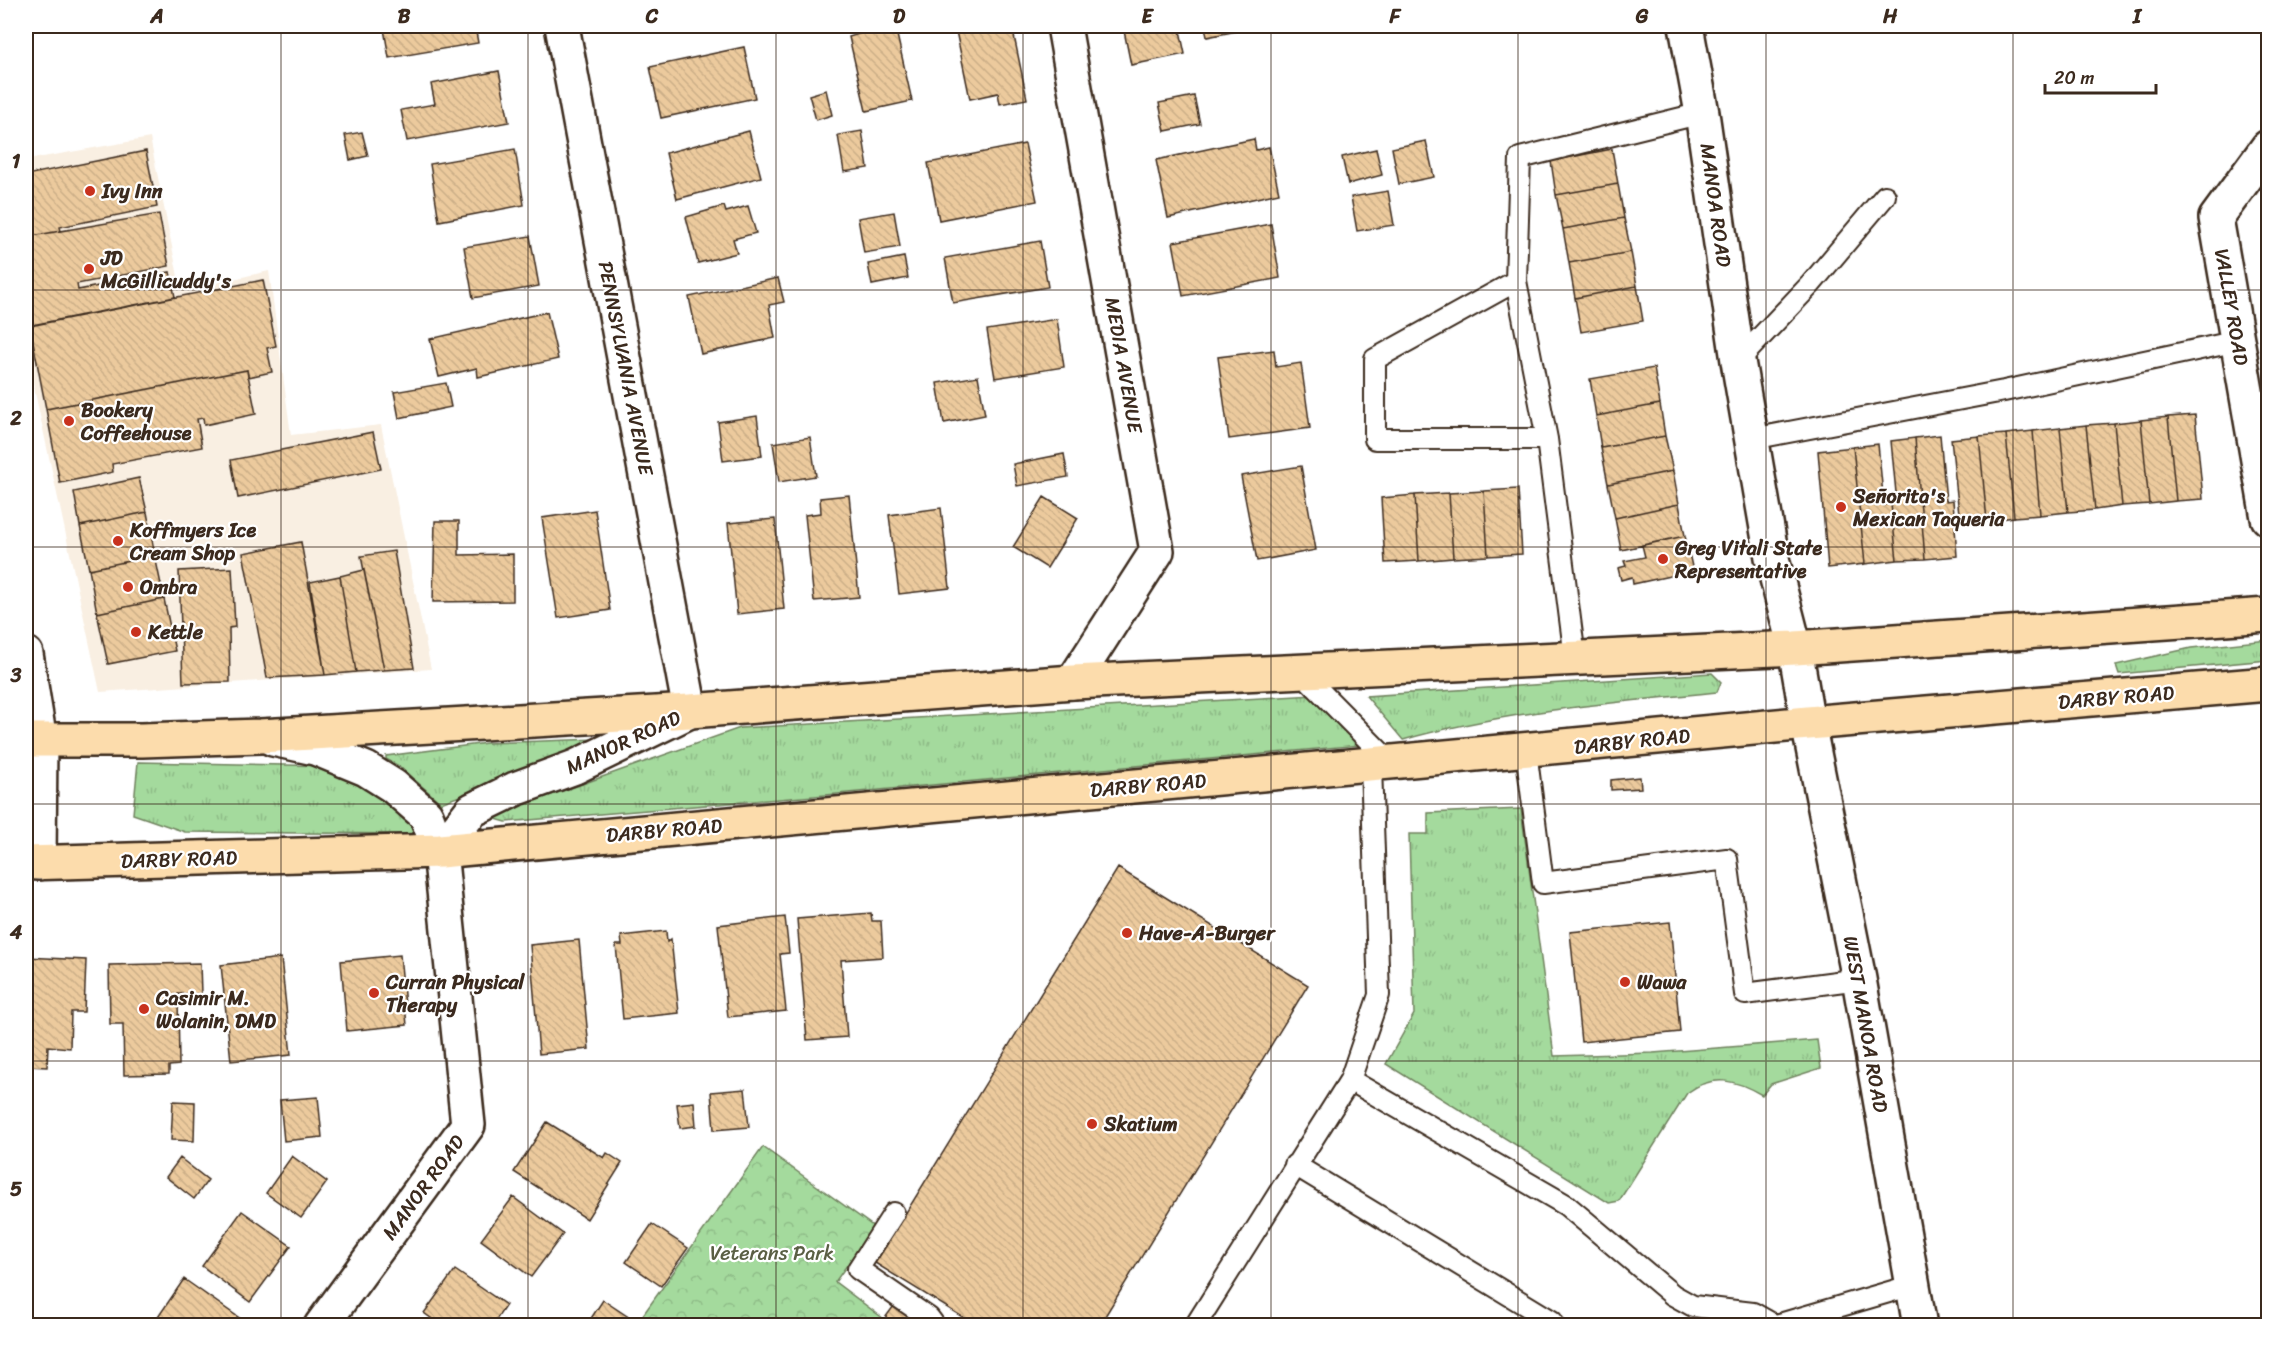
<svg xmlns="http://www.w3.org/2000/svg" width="2294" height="1351" viewBox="0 0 2294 1351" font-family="Sriracha,sans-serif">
	<defs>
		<pattern id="grass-tufts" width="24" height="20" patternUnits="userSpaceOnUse" patternTransform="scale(1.5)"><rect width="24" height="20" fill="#a4da9d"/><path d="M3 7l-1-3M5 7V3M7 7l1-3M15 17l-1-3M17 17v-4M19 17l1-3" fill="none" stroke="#8ebb87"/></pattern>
		<pattern id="park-crowns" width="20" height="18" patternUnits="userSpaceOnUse" patternTransform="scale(1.5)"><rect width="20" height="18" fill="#a4da9d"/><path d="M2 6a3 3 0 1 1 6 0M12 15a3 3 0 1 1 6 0" fill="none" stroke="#8ebb87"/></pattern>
		<pattern id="building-back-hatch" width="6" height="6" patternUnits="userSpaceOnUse" patternTransform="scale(1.5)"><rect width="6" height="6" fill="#ecca9d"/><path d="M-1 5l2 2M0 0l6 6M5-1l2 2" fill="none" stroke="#cbae87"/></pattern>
	</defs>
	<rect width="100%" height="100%" fill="#fff"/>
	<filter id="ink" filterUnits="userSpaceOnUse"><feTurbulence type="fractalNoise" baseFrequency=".0167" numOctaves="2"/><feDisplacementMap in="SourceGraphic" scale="12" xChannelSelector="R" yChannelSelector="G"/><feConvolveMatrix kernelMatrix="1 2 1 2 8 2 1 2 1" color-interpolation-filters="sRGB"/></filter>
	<g filter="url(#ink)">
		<path fill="#f9efe2" d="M150,138L181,291L269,271L291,435L381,425L431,669L100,692L26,351V160Z"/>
		<path fill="url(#grass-tufts)" stroke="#70825e" stroke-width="1.5" d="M2268,640V660L2119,674L2116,665L2191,648Z
			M1712,673L1721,682L1717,692C1611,703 1505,711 1403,740L1366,696Z
			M1315,695L1360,745C1075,773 791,799 506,822L492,818L495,815L740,728Z
			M597,739L593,747L441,803L399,766L386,759V756L487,743Z
			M138,762L335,766L418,824L415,834L185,832L133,814Z
			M1521,809L1554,1056L1653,1053L1817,1040L1821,1068L1771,1084L1762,1095C1736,1080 1713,1073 1687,1093L1619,1201L1609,1203L1386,1064L1414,1014L1409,834H1428V813Z"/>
		<path fill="url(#park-crowns)" stroke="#70825e" stroke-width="1.5" d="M763,1147L874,1227L835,1282L892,1325L635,1326Z"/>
		<path fill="url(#building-back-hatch)" stroke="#3b2a1e" stroke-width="1.5" d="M404,26H475L478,43L389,58L384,29Z
			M861,26H895L912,101L866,111L849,37L862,33Z
			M955,26H1012L1027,99L1000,104L998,93L970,99Z
			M1123,26H1179L1185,54L1131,65Z
			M1205,26H1257V27L1207,37Z
			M744,47L755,98L661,118L650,67Z
			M499,71L509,122L407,141L401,110L435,104L431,84Z
			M826,90L832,115L816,120L809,95Z
			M1194,96L1200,124L1165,131L1159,103Z
			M749,131L761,177L677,199L666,153Z
			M862,131L868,168L844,172L838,135Z
			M362,132L368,156L350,160L345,135Z
			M1254,139L1256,150L1269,147L1279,193L1168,218L1156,160Z
			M1426,141L1434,177L1399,184L1392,148Z
			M1025,144L1037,201L939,220L928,163Z
			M515,149L524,205L439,221L430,164Z
			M1376,149L1382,175L1348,184L1342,157Z
			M1612,149L1618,184L1556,195L1551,161Z
			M146,151L157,207L60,227L61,231L26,237V175Z
			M1618,184L1624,218L1563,229L1556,195Z
			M1388,191L1394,225L1357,231L1351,197Z
			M724,206L726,212L748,206L756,233L733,239L737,253L698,263L686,217Z
			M894,212L900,247L864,253L858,218Z
			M159,214L169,266L77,284L78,290L170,272L175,297L32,325L26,293V237Z
			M1624,218L1631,252L1569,263L1563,229Z
			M1271,224L1280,278L1183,296L1173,242Z
			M530,236L539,286L473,298L464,247Z
			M1040,241L1048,287L953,303L945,258Z
			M1631,252L1637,286L1575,298L1569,263Z
			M904,257L908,278L872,285L868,264Z
			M778,278L784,302L769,305L775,338L701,354L689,297Z
			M263,280L276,346L267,348L272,372L248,377L247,370L46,409L30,326Z
			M1637,286L1643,321L1581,332L1575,298Z
			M547,312L558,359L478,377L477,368L439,377L430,339Z
			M1057,319L1064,367L995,378L987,330Z
			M1274,350L1276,367L1301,363L1310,428L1229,439L1218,357Z
			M1654,368L1660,404L1596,416L1590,379Z
			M247,370L256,414L204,425L203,418L197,419L202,447L112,464L113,472L60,483L46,409Z
			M978,376L985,415L944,423L937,383Z
			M446,383L451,407L399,418L394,392Z
			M1660,404L1665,436L1601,448L1596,416Z
			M2195,415L2203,499L2176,501L2168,417Z
			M757,416L762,456L723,461L718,422Z
			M2168,417L2176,501L2149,504L2141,420Z
			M2141,420L2149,504L2122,506L2114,423Z
			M2114,423L2122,506L2095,510L2086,425Z
			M2086,425L2095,510L2068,512L2060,428Z
			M2060,428L2068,512L2040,515L2033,431Z
			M2033,431L2040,515L2014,517L2006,434Z
			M373,432L381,469L238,498L231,460Z
			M2006,434L2014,517L1987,521L1979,436Z
			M1940,435L1946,501L1953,500L1957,556L1925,559L1915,438Z
			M1665,436L1673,471L1608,484L1601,448Z
			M1979,436L1987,521L1960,523L1951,439Z
			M810,437L816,476L779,482L773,443Z
			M1915,438L1925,559L1897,560L1891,504L1897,503L1891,441Z
			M1878,444L1884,505L1891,504L1897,560L1865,564L1853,447Z
			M1853,447L1865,564L1828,568L1818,451Z
			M1064,454L1068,477L1017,486L1013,464Z
			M1301,466L1316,550L1257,561L1241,476Z
			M1673,471L1679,504L1615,518L1608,484Z
			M139,478L147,512L80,526L74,492Z
			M1518,489L1522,554L1488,556L1484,491Z
			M1484,491L1488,556L1453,558L1449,493Z
			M1449,493L1453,558L1419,561L1415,495Z
			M849,495L859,597L814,601L805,515L821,513L820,498Z
			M1415,495L1419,561L1385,563L1381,498Z
			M1044,497L1078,518L1047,568L1013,547Z
			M1679,504L1685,536L1621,550L1615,518Z
			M941,508L950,588L899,594L889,515Z
			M595,510L610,610L558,618L542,518Z
			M147,512L155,556L89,569L80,526Z
			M775,519L784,609L737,614L728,523Z
			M435,521H459V555L513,554V601L433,602Z
			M1685,536L1693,571L1633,584L1632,577L1621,580L1618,568L1626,566L1624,561L1645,557L1642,545Z
			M301,542L325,675L267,678L243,553Z
			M394,551L414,668L384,670L361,556Z
			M155,556L164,599L97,613L89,569Z
			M232,568L235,627L229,628L230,682L183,683L179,571Z
			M364,570L384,670L356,672L340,576Z
			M340,576L356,672L325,675L310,582Z
			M164,599L175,651L108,664L97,613Z
			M1640,777L1641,788L1611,790V780Z
			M1118,868L1308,985L1099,1326H977L875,1263Z
			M871,913L872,921H881L883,957L841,960L847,1037L807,1040L797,919Z
			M785,917L789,953L780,954L786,1011L728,1017L718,925Z
			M1670,922L1680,1032L1581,1042L1570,932Z
			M666,931L667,942L671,939L679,1013L623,1019L616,945H622L621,936Z
			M579,940L589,1049L539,1054L530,945Z
			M400,955L407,1025L347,1031L341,961Z
			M26,957L86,960L84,1012H71L70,1048L48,1046L47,1067L26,1066Z
			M281,958L291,1055L231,1061L221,965Z
			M200,963L201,994H178L179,1065L169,1066V1074L124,1075L123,1024H110L109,965Z
			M745,1089L749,1127L714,1130L711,1092Z
			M318,1097L322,1137L284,1141L280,1100Z
			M173,1101L195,1102L194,1141L171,1140Z
			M694,1102L696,1126L680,1128L677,1104Z
			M547,1122L604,1158L607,1153L622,1163L587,1219L514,1172Z
			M292,1156L327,1182L301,1218L266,1193Z
			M180,1158L208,1180L194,1199L166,1177Z
			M513,1197L563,1234L531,1277L481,1240Z
			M242,1211L291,1246L250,1302L202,1266Z
			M652,1224L688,1248L661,1286L626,1262Z
			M455,1270L506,1305L492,1326H442L424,1313Z
			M184,1279L245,1322L242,1326H163L156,1320Z
			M603,1300L633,1320L629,1326H586Z
			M896,1303L923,1326H896L885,1318Z"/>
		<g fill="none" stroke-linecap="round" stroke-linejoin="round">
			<defs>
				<path id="lane" d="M1516,281L1520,158L1702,113
					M1738,361L1811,284L1885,196
					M1547,439H1375V359L1516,281L1547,439L1575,658
					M1752,439L2004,391L2238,341
					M1302,673L1392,764
					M1526,751L1543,883L1727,859L1745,994L1859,979
					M1350,1080L1566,1205L1673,1295L1693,1306L1753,1313L1776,1326
					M1295,1165L1552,1321L1554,1326
					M894,1213L858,1269L929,1318L935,1326
					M1776,1325L1913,1285
					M1195,1326L1350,1080L1379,995L1371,766"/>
				<path id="street" d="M1064,26L1157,551L1073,682
					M2268,147L2216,218L2268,518
					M273,739L315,748L366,769L393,786L426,815L440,851L468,1125L321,1326
					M440,851L472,810L515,789L575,767L690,711L562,26"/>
				<path id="secondary" d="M1686,26L1702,113L1738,361L1773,563L1795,648L1808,723L1859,979L1920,1326
					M26,654L40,741L39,863"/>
				<path id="primary" d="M26,740H142L260,736L690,711L1073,682L1795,648L2268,615
					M26,863L440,851L1808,723L2268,684"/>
			</defs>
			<use href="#lane" stroke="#3b2a1e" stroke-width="24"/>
			<use href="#street" stroke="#3b2a1e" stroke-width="38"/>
			<use href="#secondary" stroke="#3b2a1e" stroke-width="38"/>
			<use href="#primary" stroke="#3b2a1e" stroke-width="38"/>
			<use href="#lane" stroke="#fff" stroke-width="20"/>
			<use href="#street" stroke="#fff" stroke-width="33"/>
			<use href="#secondary" stroke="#fff" stroke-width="33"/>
			<use href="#primary" stroke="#fcdcac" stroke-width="33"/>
		</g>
	</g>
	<path fill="none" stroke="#3b2a1e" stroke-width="1.5" stroke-opacity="0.55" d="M281,26V1326M528,26V1326M776,26V1326M1023,26V1326M1271,26V1326M1518,26V1326M1766,26V1326M2013,26V1326M26,290H2268M26,547H2268M26,804H2268M26,1061H2268"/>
	<g fill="#c8321e" stroke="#fff" stroke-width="2">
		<circle cx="90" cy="191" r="6"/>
		<circle cx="89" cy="269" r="6"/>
		<circle cx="69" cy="421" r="6"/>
		<circle cx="1841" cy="507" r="6"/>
		<circle cx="118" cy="541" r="6"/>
		<circle cx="1663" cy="559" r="6"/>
		<circle cx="128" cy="587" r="6"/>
		<circle cx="136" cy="632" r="6"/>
		<circle cx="1127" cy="933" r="6"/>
		<circle cx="1625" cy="982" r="6"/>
		<circle cx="374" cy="993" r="6"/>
		<circle cx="144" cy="1009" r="6"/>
		<circle cx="1092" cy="1124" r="6"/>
	</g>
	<g text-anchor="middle" stroke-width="4.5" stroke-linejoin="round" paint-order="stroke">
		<g font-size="20" font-weight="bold" fill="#3b2a1e" stroke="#fff" text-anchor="start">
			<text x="102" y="198">Ivy Inn</text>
			<text x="101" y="265">JD<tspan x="101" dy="23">McGillicuddy's</tspan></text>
			<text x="81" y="417">Bookery<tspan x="81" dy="23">Coffeehouse</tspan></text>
			<text x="1853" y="503">Señorita's<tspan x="1853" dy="23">Mexican Taqueria</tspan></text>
			<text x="130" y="537">Koffmyers Ice<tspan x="130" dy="23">Cream Shop</tspan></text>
			<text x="1675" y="555">Greg Vitali State<tspan x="1675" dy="23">Representative</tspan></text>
			<text x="140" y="594">Ombra</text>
			<text x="148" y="639">Kettle</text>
			<text x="1139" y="940">Have-A-Burger</text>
			<text x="386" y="989">Curran Physical<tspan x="386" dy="23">Therapy</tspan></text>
			<text x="1637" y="989">Wawa</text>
			<text x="156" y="1005">Casimir M.<tspan x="156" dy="23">Wolanin, DMD</tspan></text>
			<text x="1104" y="1131">Skatium</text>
		</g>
		<g font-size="20" fill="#3b2a1e" stroke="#fff">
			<text transform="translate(1716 205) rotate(82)" y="7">MANOA ROAD</text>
			<text transform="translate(2232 307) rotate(80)" y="7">VALLEY ROAD</text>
			<text transform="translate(1124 365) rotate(80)" y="7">MEDIA AVENUE</text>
			<text transform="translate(626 368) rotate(79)" y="7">PENNSYLVANIA AVENUE</text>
			<text transform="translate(2116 697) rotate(-5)" y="7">DARBY ROAD</text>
			<text transform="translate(1632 741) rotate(-6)" y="7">DARBY ROAD</text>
			<text transform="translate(623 742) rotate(-25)" y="7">MANOR ROAD</text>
			<text transform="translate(1148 785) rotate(-5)" y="7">DARBY ROAD</text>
			<text transform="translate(664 830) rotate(-5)" y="7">DARBY ROAD</text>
			<text transform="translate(179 859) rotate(-2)" y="7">DARBY ROAD</text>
			<text transform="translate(1866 1024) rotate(80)" y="7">WEST MANOA ROAD</text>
			<text transform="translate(423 1187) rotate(-54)" y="7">MANOR ROAD</text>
		</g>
		<g font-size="20" fill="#5a5f44" stroke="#fff">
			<text x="772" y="1260">Veterans Park</text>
		</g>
	</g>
	<rect width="2294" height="1351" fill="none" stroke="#fff" stroke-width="66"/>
	<path d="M2045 84v9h111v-9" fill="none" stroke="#3b2a1e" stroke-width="3"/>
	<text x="2054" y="84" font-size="18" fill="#3b2a1e" stroke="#ffffff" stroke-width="4.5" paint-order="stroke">20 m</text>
	<rect x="33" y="33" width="2228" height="1285" fill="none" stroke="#3b2a1e" stroke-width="2"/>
	<g font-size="20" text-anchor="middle" font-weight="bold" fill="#3b2a1e">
		<text x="157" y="23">A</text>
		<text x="404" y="23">B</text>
		<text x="652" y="23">C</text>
		<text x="899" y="23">D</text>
		<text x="1147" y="23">E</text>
		<text x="1395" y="23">F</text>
		<text x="1642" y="23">G</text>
		<text x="1890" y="23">H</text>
		<text x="2137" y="23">I</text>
		<text x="16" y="168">1</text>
		<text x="16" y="425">2</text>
		<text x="16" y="682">3</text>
		<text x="16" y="939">4</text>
		<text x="16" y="1196">5</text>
	</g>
</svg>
